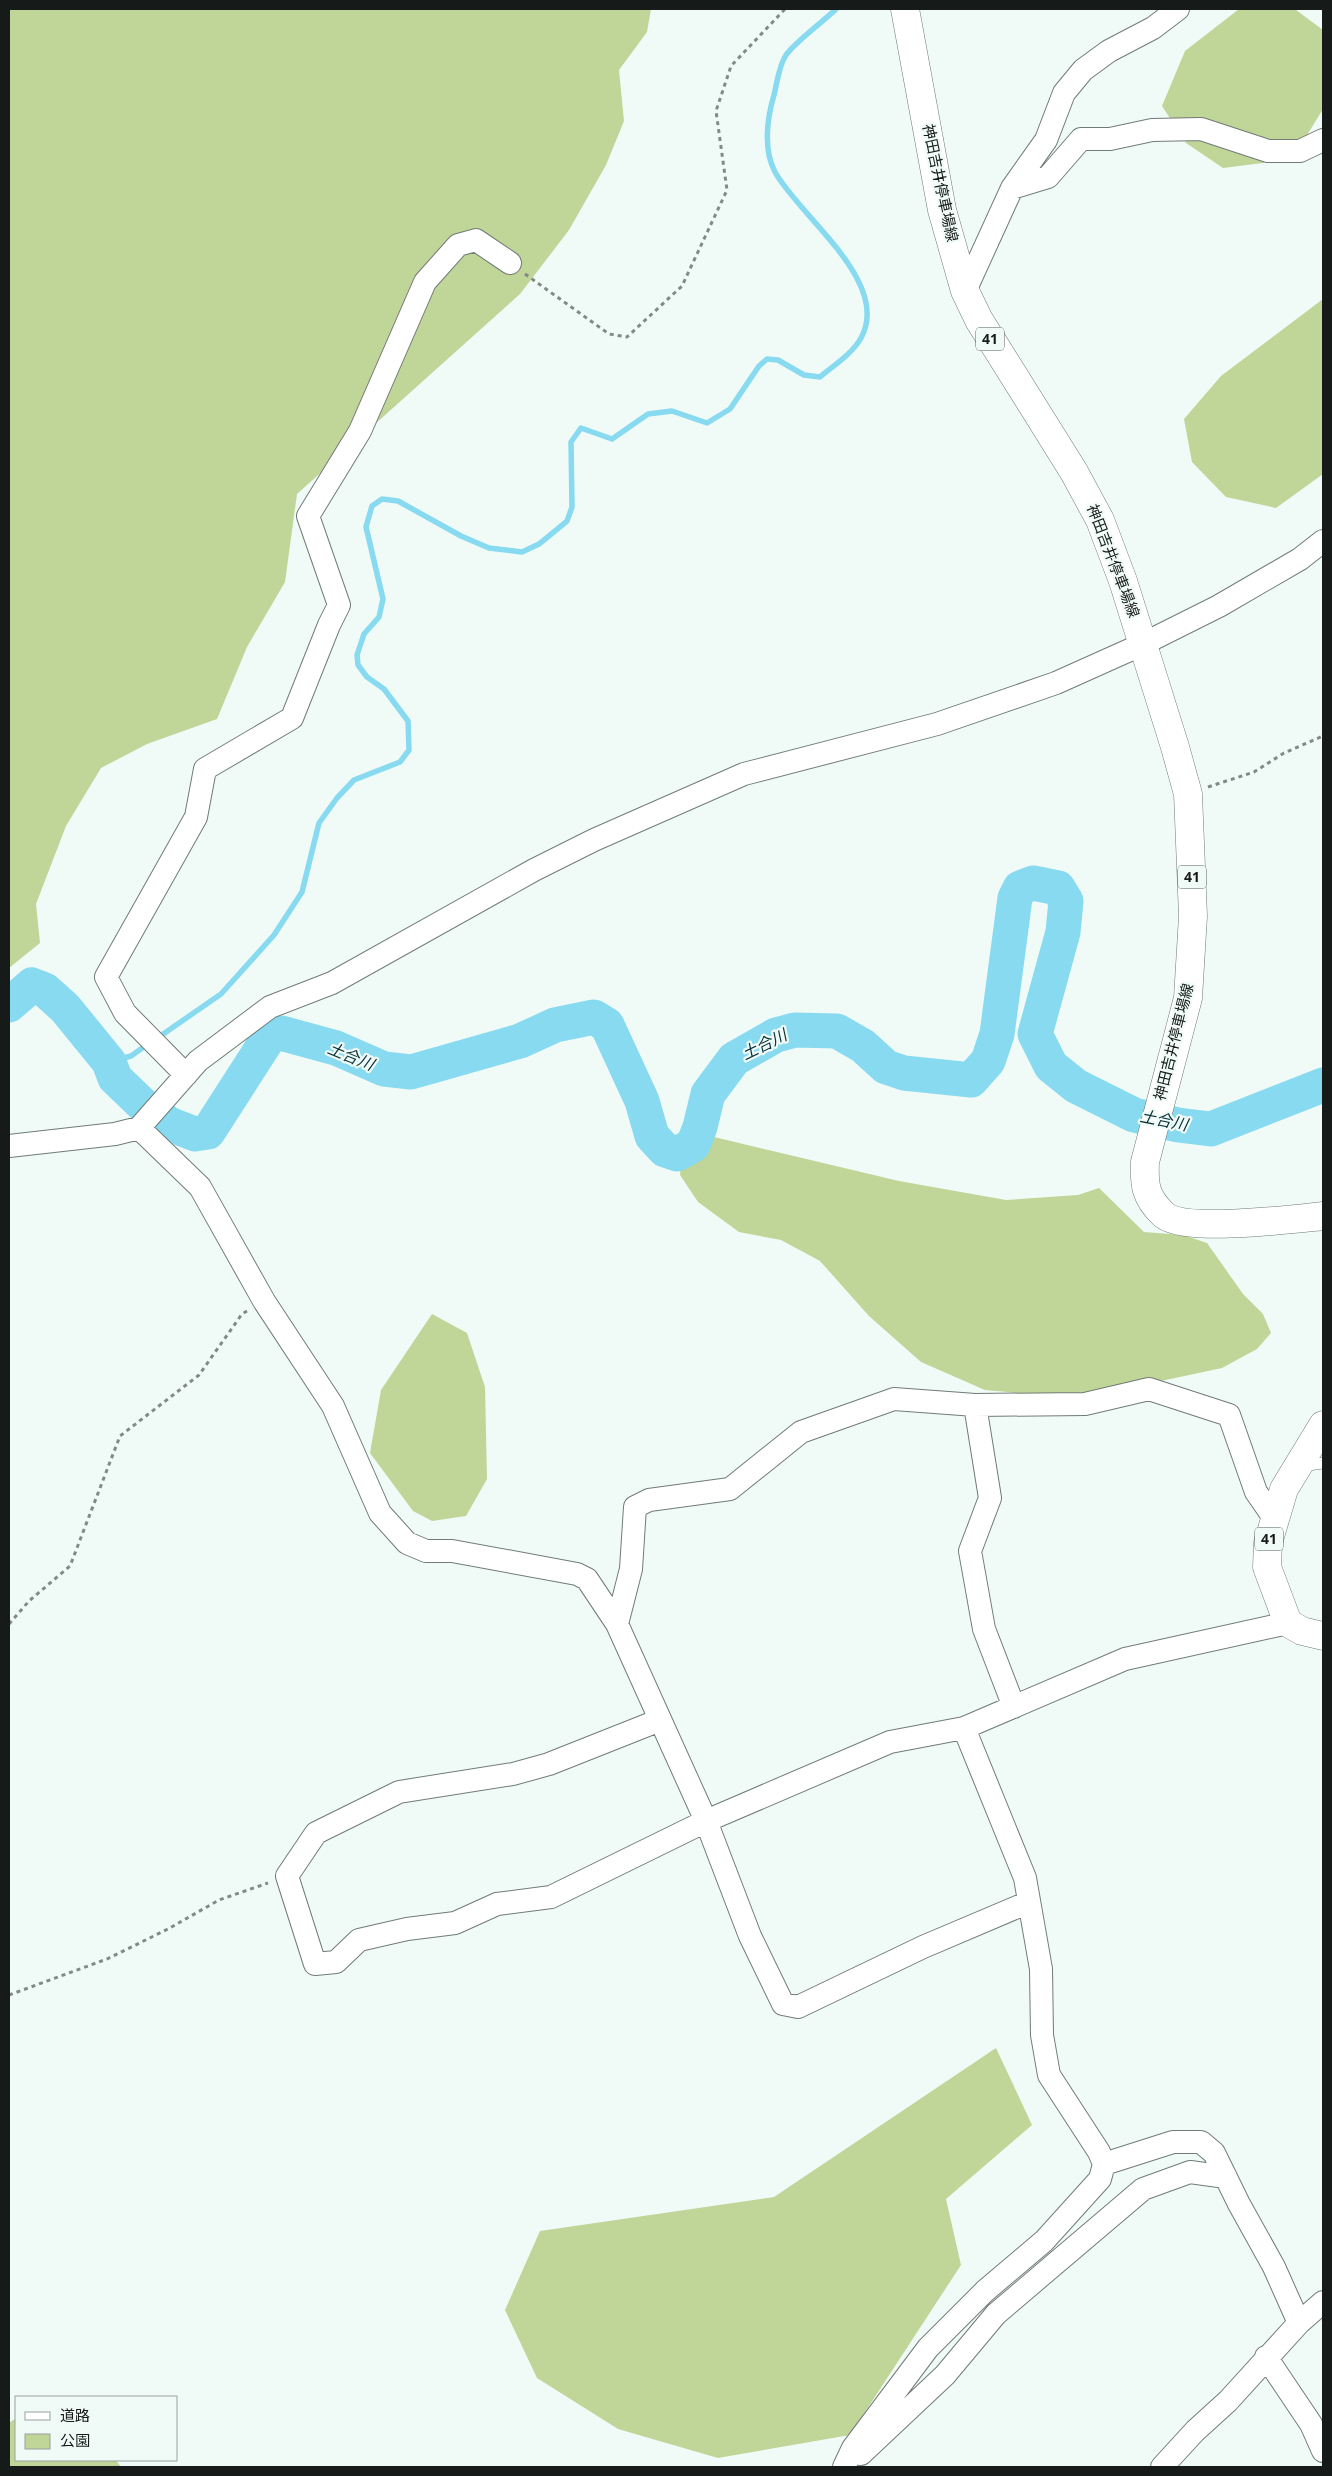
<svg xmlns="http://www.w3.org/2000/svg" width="1332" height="2476" viewBox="0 0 1332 2476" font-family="'Noto Sans','Noto Sans JP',sans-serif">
	<rect width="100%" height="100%" fill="#f0fbf7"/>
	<path fill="#c0d598" d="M9,9H651L647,32L619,70L624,121L606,165L569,230L520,294L297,494L285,582L247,647L217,719L147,744L101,768L66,826L36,904L40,943L9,968Z
		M1239,9L1296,10L1323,30V109L1304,140L1263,163L1223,168L1186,143L1162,106L1185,51Z
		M1323,299V474L1276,508L1226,497L1192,462L1184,419L1221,376Z
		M714,1137L899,1181L1006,1200L1078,1195L1099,1188L1144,1232L1183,1235L1207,1243L1243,1294L1263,1314L1271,1333L1257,1349L1222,1368L1133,1387L1053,1396L985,1390L921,1362L869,1316L820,1261L781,1240L739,1232L698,1202L680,1175L684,1145Z
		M432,1314L467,1333L485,1387L487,1479L466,1516L432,1521L413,1511L370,1453L381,1390Z
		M996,2048L1032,2125L946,2199L961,2265L850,2435L718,2458L618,2429L537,2378L505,2310L540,2231L774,2197Z
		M16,2418V2460H116L121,2467H9V2423Z"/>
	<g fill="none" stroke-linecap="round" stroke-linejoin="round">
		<path stroke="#87daf0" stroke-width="5.5" d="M156,1039L221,994L274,935L302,892L319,823L337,798L354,780L400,762L409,750L408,721L384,689L367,677L358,665L357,655L364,634L379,617L383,599L366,527L372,506L382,499L398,501L461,536L489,548L522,552L539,544L567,521L572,507L571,442L581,428L612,439L648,414L672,411L707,423L730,409L759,366L767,359L778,360L804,375L820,377C833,366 852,354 861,338C892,282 799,216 775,172C763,150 767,118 774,95C777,83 779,65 786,55C795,42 824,21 836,9
			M109,1062L131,1056L148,1044"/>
		<path stroke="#87daf0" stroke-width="35" d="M9,1005L32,985L45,990L65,1008L109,1062L115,1078L142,1104L169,1124L195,1134L208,1132L269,1037L281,1033L336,1048L384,1069L411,1072L520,1041L555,1025L594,1017L607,1025L642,1101L652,1136L665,1150L677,1154L693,1145L700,1127L708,1094L734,1059L776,1035L795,1030L837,1031L863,1046L886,1067L904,1073L971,1080L988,1061L997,1034L1015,898L1020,888L1033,883L1058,888L1066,901L1063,932L1035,1034L1051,1066L1076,1086L1134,1115L1178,1125L1211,1129L1323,1085"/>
		<defs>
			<path id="service" d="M1300,1466L1323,1463"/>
			<path id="minor" d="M1012,188L1048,177L1081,139H1110L1152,130L1201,129L1268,151H1300L1323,140
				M965,291L1012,188L1046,140L1064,93L1083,70L1109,51L1153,28L1178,9
				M186,1075L125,1013L106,977L196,817L205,769L292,718L329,625L339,605L308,516L360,431L425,282L458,245L476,240L510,263
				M139,1128L200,1187L264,1301L333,1406L380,1513L407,1543L426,1551H452L577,1574L587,1579L617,1624L706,1821L750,1936L783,2004L798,2007L923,1947L1029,1902
				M9,1146L115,1134L139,1128L198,1061L270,1007L332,983L534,870L594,840L744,774L937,724L1056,683L1143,644L1219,606L1300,559L1323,541
				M975,1405L990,1498L970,1551L984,1629L1014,1707
				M617,1624L631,1569L635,1507L649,1500L730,1489L801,1432L894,1399L975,1405L1085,1404L1149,1389L1229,1415L1256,1492L1274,1518
				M660,1720L549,1764L513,1774L399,1792L316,1833L287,1876L315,1964L336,1962L359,1940L407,1929L455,1923L497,1904L551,1897L706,1821L890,1742L964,1728L1125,1659L1288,1623
				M1104,2164L1173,2142H1201L1214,2153L1239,2204L1274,2267L1299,2323
				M1266,2357L1311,2424L1323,2451
				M861,2454L945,2375L996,2314L1143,2189L1190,2172L1226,2177
				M844,2467L853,2448L928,2348L985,2291L1044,2241L1100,2179L1104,2164L1099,2152L1049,2075L1042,2035L1041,1969L1025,1878L964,1728
				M1162,2467L1195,2431L1228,2401L1299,2323L1323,2302"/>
			<path id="primary" d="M905,9L942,210L965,291L979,320L1074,472L1100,520L1123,581L1175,747L1188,794L1193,916L1188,998L1145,1162C1144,1184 1145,1197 1163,1214C1183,1233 1293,1219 1323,1216
				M1323,1425L1284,1489L1268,1543L1267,1567L1288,1623L1302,1631L1323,1636"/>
		</defs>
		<use href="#service" stroke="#717b77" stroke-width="12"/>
		<use href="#minor" stroke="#717b77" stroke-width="24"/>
		<use href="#primary" stroke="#717b77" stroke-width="29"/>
		<path stroke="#828a87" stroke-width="3" stroke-dasharray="4 4" stroke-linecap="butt" d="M525,274L609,334L627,337L682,286L727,190L716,111L731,66L785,9
			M1208,787L1254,772L1284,753L1323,736
			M9,1624L29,1601L70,1566L120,1436L199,1375L242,1314L247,1311
			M9,1995L107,1959L168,1929L219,1900L268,1883"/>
		<use href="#service" stroke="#fff" stroke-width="11"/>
		<use href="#minor" stroke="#fff" stroke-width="22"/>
		<use href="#primary" stroke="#fff" stroke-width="28"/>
	</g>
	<g text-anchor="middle" stroke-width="4.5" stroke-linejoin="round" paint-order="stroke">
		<g fill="#f0fbf7" stroke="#575e5b" stroke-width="1">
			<rect x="976" y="327.5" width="28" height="23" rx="4"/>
			<rect x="1178" y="865.5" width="28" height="23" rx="4"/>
			<rect x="1255" y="1527.5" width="28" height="23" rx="4"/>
		</g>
		<g font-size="14" font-weight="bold" fill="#161a18">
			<text x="990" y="344">41</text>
			<text x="1192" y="882">41</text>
			<text x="1269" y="1544">41</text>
		</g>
		<g font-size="15" fill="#161a18" stroke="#f0fbf7">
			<text transform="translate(940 183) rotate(78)" y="5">神田吉井停車場線</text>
			<text transform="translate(1113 561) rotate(69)" y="5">神田吉井停車場線</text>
			<text transform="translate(1174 1042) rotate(-76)" y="5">神田吉井停車場線</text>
		</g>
		<g font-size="16" font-style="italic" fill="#052f38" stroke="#f0fbf7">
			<text transform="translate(764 1044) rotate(-26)" y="6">土合川</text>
			<text transform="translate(351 1056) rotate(22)" y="6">土合川</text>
			<text transform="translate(1164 1120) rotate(11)" y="6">土合川</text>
		</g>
	</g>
	<rect width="1332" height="2476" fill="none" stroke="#161a18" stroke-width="20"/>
	<rect x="15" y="2396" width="162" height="65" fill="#f0fbf7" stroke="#99a19e"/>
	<rect x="25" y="2412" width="25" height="8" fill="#ffffff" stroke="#99a19e"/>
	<text x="60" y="2421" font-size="15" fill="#161a18">道路</text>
	<rect x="25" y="2434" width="25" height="15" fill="#c0d598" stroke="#99a19e"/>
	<text x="60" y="2446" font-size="15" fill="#161a18">公園</text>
</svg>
